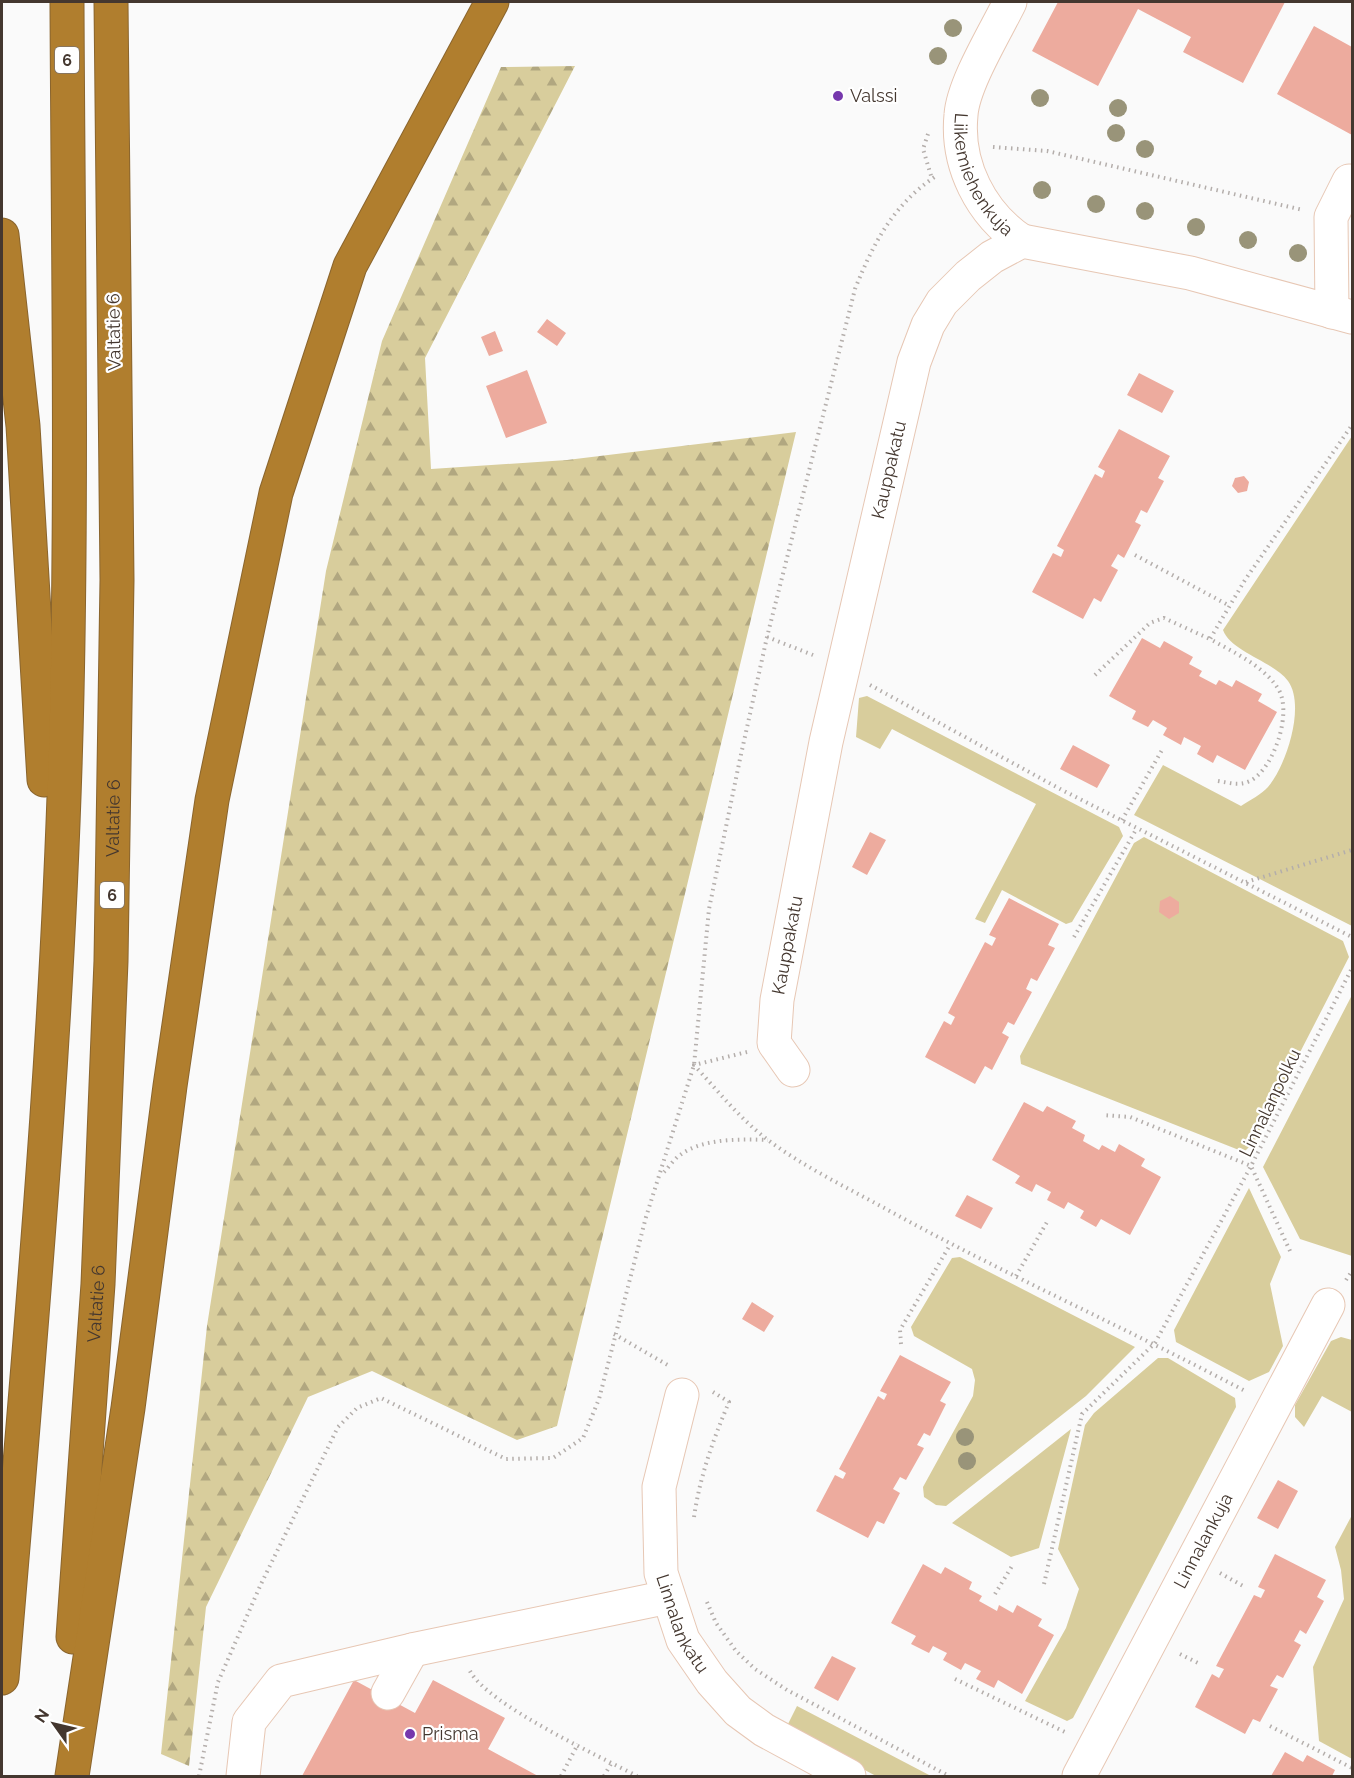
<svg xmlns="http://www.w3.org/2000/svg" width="1354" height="1778" viewBox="0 0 1354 1778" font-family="Raleway,sans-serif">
	<defs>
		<pattern id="forest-firs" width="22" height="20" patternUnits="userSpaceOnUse" patternTransform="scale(1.5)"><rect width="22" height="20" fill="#d8cd9c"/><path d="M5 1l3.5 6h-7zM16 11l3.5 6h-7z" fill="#b1a780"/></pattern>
	</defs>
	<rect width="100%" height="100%" fill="#fafafa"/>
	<path fill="#d8cd9c" d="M1352,436V926L1134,815L1163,765L1241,806C1250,800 1262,794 1268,787C1286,766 1306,706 1288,681C1273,661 1231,652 1223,630Z
		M867,696L1119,827L1123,836L1072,922L1066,924L1002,890L985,923L975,919L1036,804L892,729L880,749L856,737L859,698Z
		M1144,837L1343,941L1349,957L1254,1142L1244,1152L1021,1064L1020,1056L1134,843Z
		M1352,995V1256L1300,1239L1263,1167Z
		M1249,1188L1281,1257L1270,1284L1283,1346L1269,1372L1249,1381L1176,1342L1174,1330Z
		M960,1257L1135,1347L1086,1396L946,1506L936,1505L924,1497L923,1487L973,1396L975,1380L972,1369L914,1336L911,1327L952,1258Z
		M1341,1337L1352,1340V1412L1322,1396L1304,1427L1295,1417V1405L1331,1341Z
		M1158,1358H1168L1235,1398L1236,1407L1073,1718L1067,1721L1025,1701L1066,1628L1079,1589L1058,1549L1085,1425L1094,1413Z
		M1071,1429L1039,1548L1011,1557L952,1523Z
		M1352,1515V1759L1319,1741L1313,1667L1344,1599L1341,1570L1335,1547Z
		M797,1706L931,1776H876L786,1728Z"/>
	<path fill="url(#forest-firs)" d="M575,66L425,358L431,469L567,460L796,432L557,1426L517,1440L372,1371L308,1397L206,1607L189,1766L161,1754L207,1326L326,571L382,341L501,67Z"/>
	<path fill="#edab9e" d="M1058,2H1285L1243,83L1183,52L1191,37L1138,9L1098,86L1032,51Z
		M1314,26L1352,47V135L1277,94Z
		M547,319L566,333L557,346L537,332Z
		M495,331L503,351L489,356L481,337Z
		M527,370L547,423L506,438L486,386Z
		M1139,373L1174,391L1162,413L1127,395Z
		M1119,429L1170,456L1158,478L1164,481L1147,513L1141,510L1135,522L1141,525L1124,558L1118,554L1111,566L1118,570L1101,602L1094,598L1083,619L1032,592L1053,553L1061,557L1064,550L1057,546L1095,474L1102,478L1105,471L1098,467Z
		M1244,476L1249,482L1247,491L1238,493L1232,486L1235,478Z
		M1142,638L1160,648L1164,641L1193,657L1189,664L1202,671L1199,676L1216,685L1219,680L1232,687L1236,680L1262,694L1258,701L1277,712L1245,770L1217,755L1213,763L1197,754L1201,746L1184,737L1181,745L1163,735L1167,728L1153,720L1148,727L1132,719L1136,711L1109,696Z
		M1073,745L1110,765L1097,788L1060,769Z
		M870,832L886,840L867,875L852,867Z
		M1170,896L1179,902V913L1169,919L1159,912L1160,901Z
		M1009,898L1059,924L1048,945L1055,948L1037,981L1031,978L1026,989L1032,992L1014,1025L1008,1022L1002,1033L1009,1037L992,1070L985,1066L975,1084L925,1057L944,1021L951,1025L955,1017L948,1013L985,942L992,946L996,938L989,935Z
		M1024,1102L1043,1112L1047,1106L1076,1121L1072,1128L1085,1135L1083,1141L1099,1150L1102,1145L1115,1152L1119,1144L1145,1159L1141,1166L1161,1177L1130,1235L1101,1219L1096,1227L1080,1218L1084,1211L1068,1202L1064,1209L1047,1200L1051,1192L1036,1184L1032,1192L1015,1183L1020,1176L992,1160Z
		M967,1195L993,1208L981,1229L955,1216Z
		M752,1302L774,1316L764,1332L742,1319Z
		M900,1355L951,1382L940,1401L946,1404L930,1436L924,1433L917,1445L924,1448L906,1480L900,1477L893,1489L900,1493L884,1524L877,1521L868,1538L816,1511L835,1475L843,1479L846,1473L839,1469L878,1396L884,1400L887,1394L880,1391Z
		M1278,1480L1298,1491L1278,1529L1257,1518Z
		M1275,1554L1326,1580L1317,1597L1324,1601L1306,1634L1300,1630L1294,1641L1301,1645L1283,1678L1277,1675L1270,1686L1278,1689L1260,1722L1253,1719L1245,1734L1195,1707L1212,1674L1219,1678L1224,1669L1216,1666L1254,1595L1261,1598L1265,1590L1258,1587Z
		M923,1564L941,1574L945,1567L972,1582L969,1589L982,1596L979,1601L997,1611L999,1605L1013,1613L1017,1605L1042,1619L1038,1626L1054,1635L1022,1694L998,1680L994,1688L976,1679L981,1671L965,1663L961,1670L943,1660L947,1653L933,1646L929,1653L911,1644L916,1636L891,1623Z
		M832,1656L856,1668L838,1701L814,1688Z
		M354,1680L415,1713L433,1680L505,1718L488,1749L538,1776H302Z
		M1285,1752L1303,1762L1307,1755L1335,1770L1332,1776H1271Z"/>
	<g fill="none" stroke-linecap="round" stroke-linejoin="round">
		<defs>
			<g id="minor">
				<path id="s1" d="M1010,2C996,31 963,84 961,115C956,165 981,214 1022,241"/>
				<path d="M1332,312L1331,217L1349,181"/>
				<path id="s2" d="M793,1070L774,1043L777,1000L826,742L914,362L928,325L942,302L968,276L992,257L1022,241L1190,273L1352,317"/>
				<path id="s3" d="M682,1395L659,1487L661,1573L683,1640L712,1682L738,1711L764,1730L849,1776"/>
				<path d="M388,1693L412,1650"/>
				<path d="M243,1776L249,1722L281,1681L412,1650L668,1597"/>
				<path id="s4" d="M1079,1776L1328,1305"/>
			</g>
			<g id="highway">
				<path d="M2,235L23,426L44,780"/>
				<path id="s5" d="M73,1637L98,1284L111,961L117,580L111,2"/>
				<path d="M2,1678C29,1351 60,1022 67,693C72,463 68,232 67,2"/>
				<path d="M72,1776L128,1408L170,1086L212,800L276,493L350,266L492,2"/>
			</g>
		</defs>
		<use href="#minor" stroke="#e7c7b4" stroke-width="35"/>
		<use href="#highway" stroke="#8a652e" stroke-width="35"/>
		<path stroke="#b4aeab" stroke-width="4" stroke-dasharray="1.5 4.5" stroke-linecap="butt" d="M928,134L923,149L932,179
			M993,147L1047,151L1303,210
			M1135,555L1230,606
			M767,637L813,655
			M1095,675L1150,623L1164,618L1210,639
			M870,685L1062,790L1352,937
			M1218,781C1230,783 1239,786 1250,781C1274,769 1294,710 1277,687C1262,665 1233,652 1210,639L1245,580L1352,425
			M1122,820L1162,750
			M1246,882L1352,850
			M1074,937L1137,828
			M747,1052L694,1065C718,1091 740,1119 768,1140C804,1167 846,1187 886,1209C1004,1274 1128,1329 1247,1392
			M664,1172C669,1167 674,1159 680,1155C703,1138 741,1139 768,1140
			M1290,1251L1251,1166L1352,968
			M1016,1276L1047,1222
			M1346,1280L1352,1271
			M614,1334L671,1367
			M901,1344L900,1330L950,1245
			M694,1517C700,1476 713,1440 729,1402L713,1392
			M1220,1573L1243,1586
			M1044,1584L1082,1414L1155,1343L1251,1166L1130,1117L1102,1115
			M995,1594L1012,1566
			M707,1602L716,1623L736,1651L755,1669L787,1690L949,1776
			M1180,1654L1200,1664
			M470,1671C488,1705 599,1756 637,1776
			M955,1679L1067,1733
			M1270,1726L1352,1768
			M199,1776L218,1682L261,1584L338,1427L357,1408L381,1398L506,1459L553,1458L583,1438L599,1399L646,1217L694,1065L709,909L740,759L767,637L855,289C874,242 893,205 936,176
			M561,1776L578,1744
			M604,1776L612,1762"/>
		<use href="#minor" stroke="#fff" stroke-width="33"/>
		<use href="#highway" stroke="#b07e2e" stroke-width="33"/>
	</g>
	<g fill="#999479">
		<circle cx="953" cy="28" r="9"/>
		<circle cx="938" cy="56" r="9"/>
		<circle cx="1040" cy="98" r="9"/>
		<circle cx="1118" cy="108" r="9"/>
		<circle cx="1116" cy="133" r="9"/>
		<circle cx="1145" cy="149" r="9"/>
		<circle cx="1042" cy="190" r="9"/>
		<circle cx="1096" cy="204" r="9"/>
		<circle cx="1145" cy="211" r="9"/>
		<circle cx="1196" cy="227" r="9"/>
		<circle cx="1248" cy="240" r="9"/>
		<circle cx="1298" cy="253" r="9"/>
		<circle cx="965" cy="1437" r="9"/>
		<circle cx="967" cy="1461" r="9"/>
	</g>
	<g fill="#7638ad" stroke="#fff" stroke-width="2">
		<circle cx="838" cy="96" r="6"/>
		<circle cx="410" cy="1734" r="6"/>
	</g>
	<g text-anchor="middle" stroke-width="4.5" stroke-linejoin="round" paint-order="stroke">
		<g fill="#fff" stroke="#7c736d" stroke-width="1.5">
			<rect x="55" y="47" width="24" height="26" rx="4.5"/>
			<rect x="100" y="882" width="24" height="26" rx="4.5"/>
		</g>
		<g font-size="16" font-weight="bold" fill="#44372f">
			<text x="67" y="66">6</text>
			<text x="112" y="901">6</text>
		</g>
		<g font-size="18" fill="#44372f" stroke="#fff" text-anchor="start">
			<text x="850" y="102">Valssi</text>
			<text x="422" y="1740">Prisma</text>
		</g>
		<g font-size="18" fill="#44372f" stroke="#fff">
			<text dy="6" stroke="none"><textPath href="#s1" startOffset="189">Liikemiehenkuja</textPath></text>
			<text transform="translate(114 332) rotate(-91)" y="6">Valtatie 6</text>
			<text dy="6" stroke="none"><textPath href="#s2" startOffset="618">Kauppakatu</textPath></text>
			<text dy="6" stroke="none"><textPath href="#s5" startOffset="820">Valtatie 6</textPath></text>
			<text dy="6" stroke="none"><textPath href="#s2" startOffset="132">Kauppakatu</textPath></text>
			<text transform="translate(1270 1103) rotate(-64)" y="6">Linnalanpolku</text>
			<text dy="6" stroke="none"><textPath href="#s5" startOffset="334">Valtatie 6</textPath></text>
			<text dy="6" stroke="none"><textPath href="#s4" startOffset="266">Linnalankuja</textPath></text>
			<text dy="6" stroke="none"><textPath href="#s3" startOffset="236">Linnalankatu</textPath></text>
		</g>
	</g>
	<rect width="1354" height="1778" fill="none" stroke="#44372f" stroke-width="6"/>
	<g transform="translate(54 1724) rotate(304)" stroke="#ffffff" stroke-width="4.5" paint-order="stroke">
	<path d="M0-4.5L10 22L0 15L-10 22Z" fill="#44372f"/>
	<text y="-9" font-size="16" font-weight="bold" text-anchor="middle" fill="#44372f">N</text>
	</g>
</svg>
